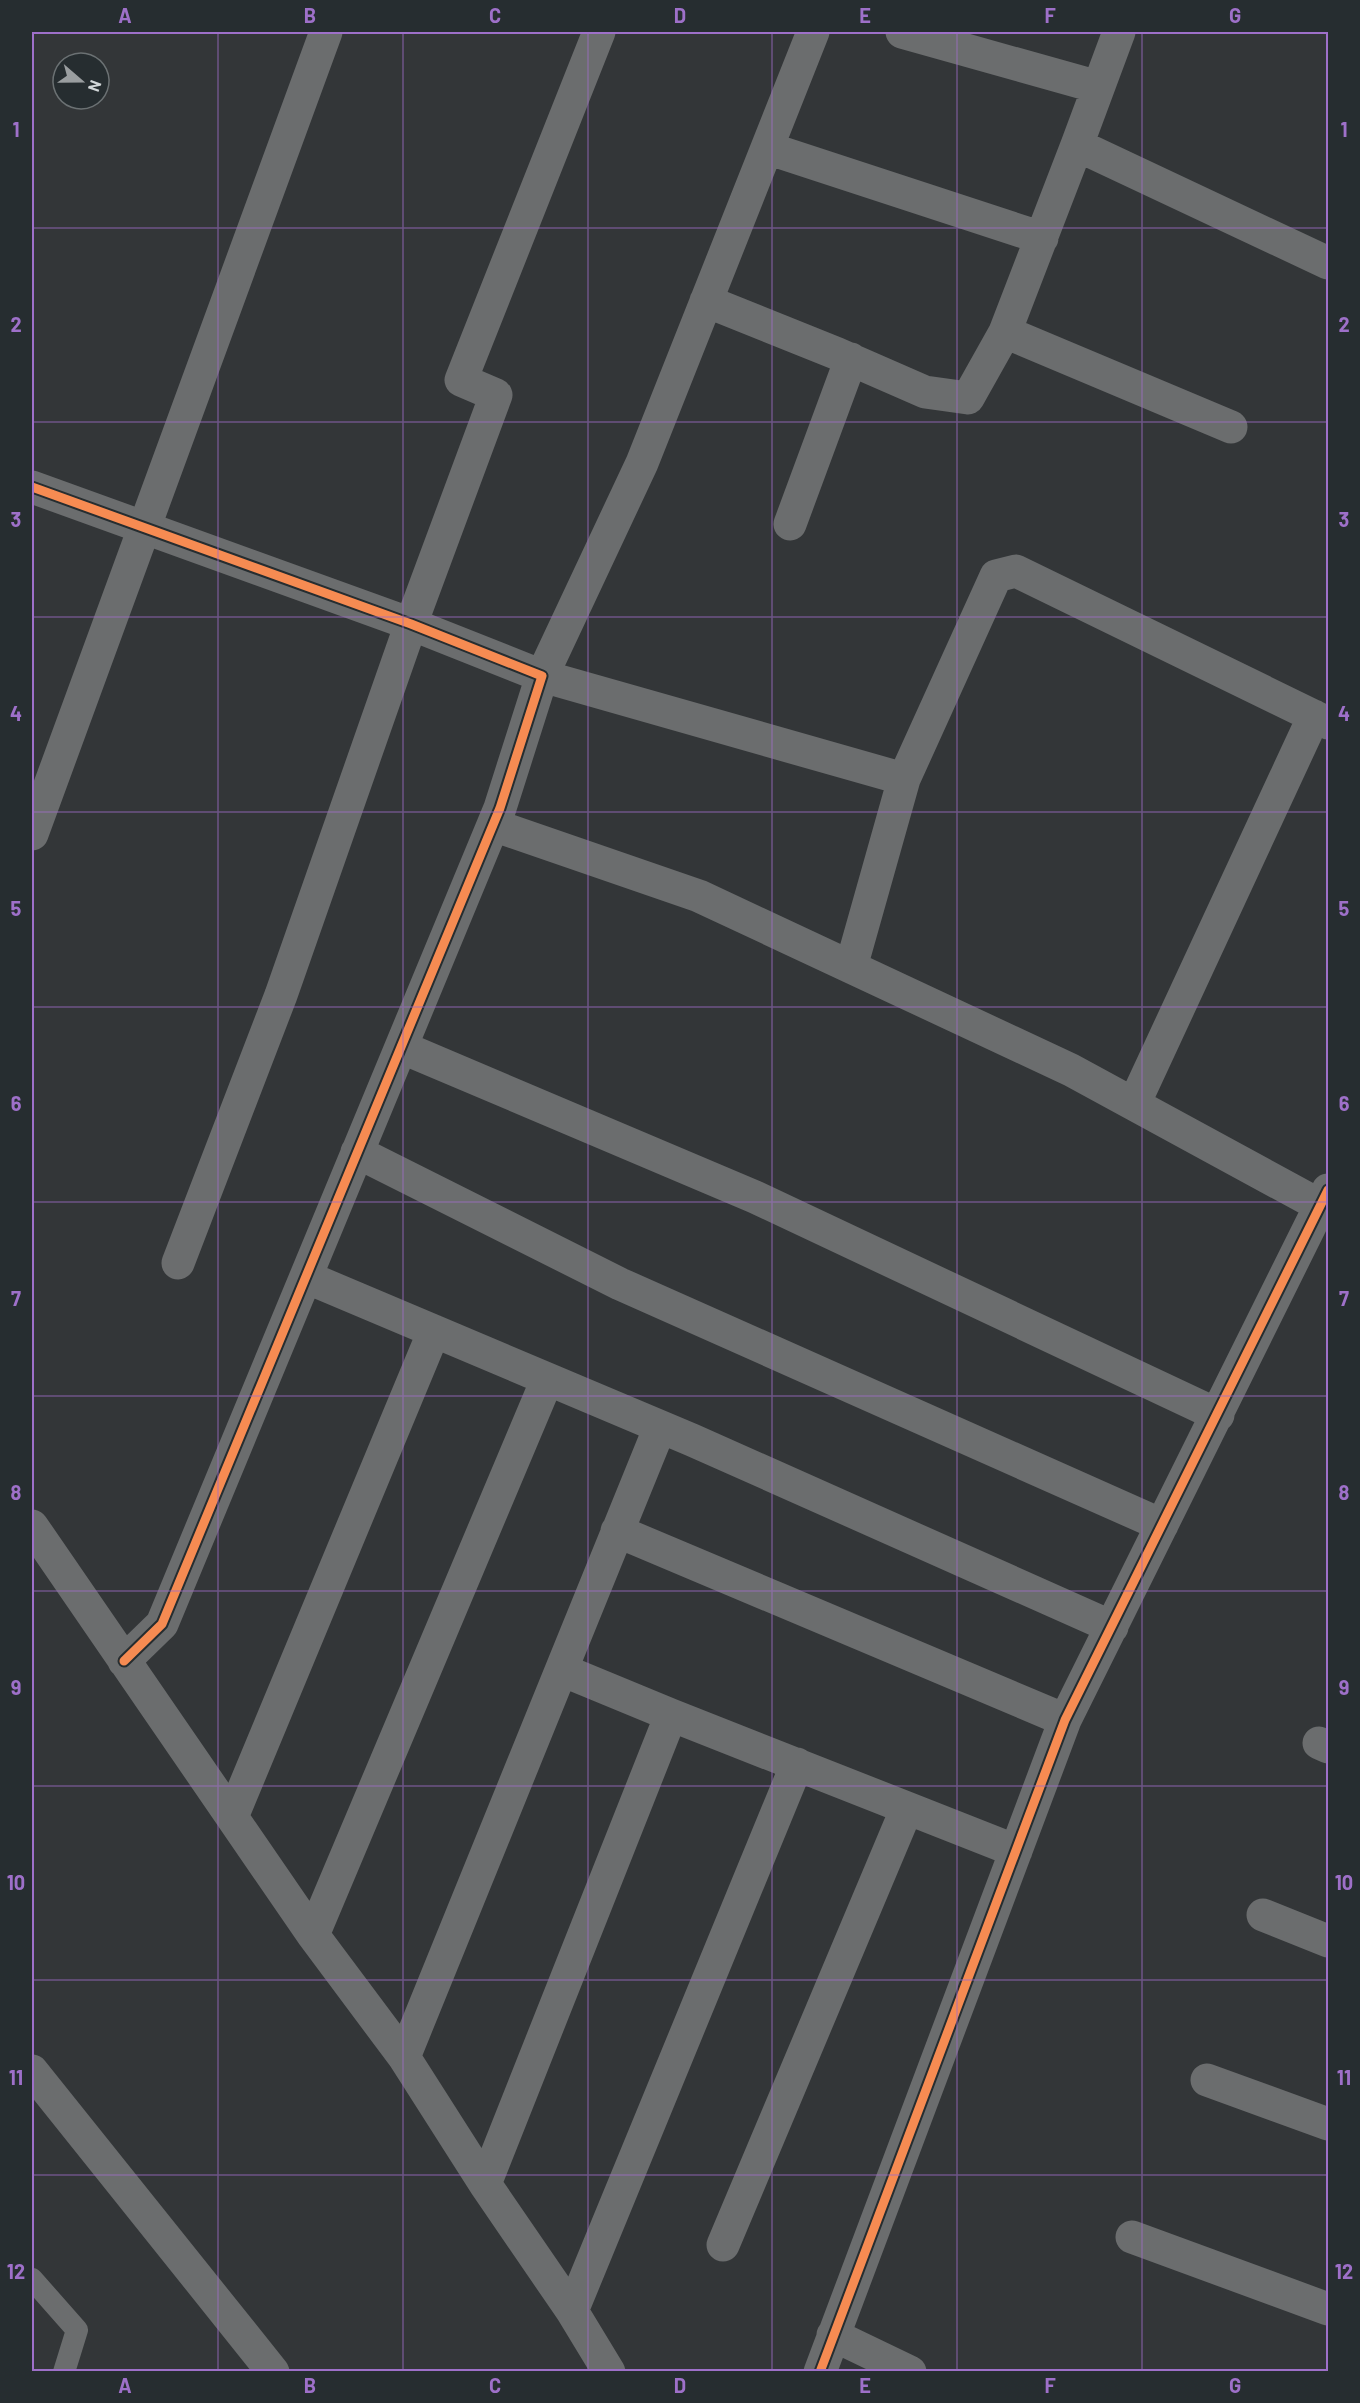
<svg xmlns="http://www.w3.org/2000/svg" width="1360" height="2403" viewBox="0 0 1360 2403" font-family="Barlow,sans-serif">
	<rect width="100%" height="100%" fill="#333638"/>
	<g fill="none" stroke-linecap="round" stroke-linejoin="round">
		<path stroke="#6b6d6e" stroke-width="22" d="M32,2279L77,2330L64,2372"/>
		<path stroke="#6b6d6e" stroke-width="33" d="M813,32L642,463L542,676L904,779L851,967
			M902,32L1098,87
			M1119,32L1077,145L1328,263
			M1077,145L1005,332L1231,427
			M767,148L1042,238
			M706,301L838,354L925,392L968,398L1005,332
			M32,487L411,624L542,676L500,808L162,1624L124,1661
			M790,524L851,359
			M904,779L996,576L1016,571L1328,723
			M493,825L699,896L1071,1070L1321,1206
			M401,1047L755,1197L1218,1415
			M1134,1104L1314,716
			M357,1152L620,1284L1162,1525
			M178,1263L281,995L411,624L496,395L461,380L599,32
			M306,1277L692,1440L1112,1627
			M32,1526L313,1935L404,2057L485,2184L572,2311L609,2372
			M617,1531L1065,1720
			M562,1670L671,1715L1016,1851
			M1319,1743L1328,1747
			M232,1817L434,1331
			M1263,1915L1328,1941
			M313,1935L547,1380
			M404,2057L660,1427
			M32,2071L273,2372
			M1207,2080L1328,2124
			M485,2184L671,1715
			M1132,2237L1328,2309
			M723,2245L907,1808
			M572,2311L797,1764
			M833,2335L910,2372
			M820,2372L1065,1720L1328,1190"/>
		<path stroke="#6b6d6e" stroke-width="33" d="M32,834L326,32"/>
		<defs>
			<path id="cycleway" d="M32,487L411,624L542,676L500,808L162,1624L124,1661
				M820,2372L1065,1720L1328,1190"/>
		</defs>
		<use href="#cycleway" stroke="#262d30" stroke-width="13"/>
		<use href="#cycleway" stroke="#f68b52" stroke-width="9"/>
	</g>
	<path fill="none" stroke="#9e70c9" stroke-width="1.5" stroke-opacity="0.55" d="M218,32V2372M403,32V2372M588,32V2372M772,32V2372M957,32V2372M1142,32V2372M32,228H1328M32,422H1328M32,617H1328M32,812H1328M32,1007H1328M32,1202H1328M32,1396H1328M32,1591H1328M32,1786H1328M32,1980H1328M32,2175H1328"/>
	<rect width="1360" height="2403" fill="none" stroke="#262d30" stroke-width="66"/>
	<g transform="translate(81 81) rotate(110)"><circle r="28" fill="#262d30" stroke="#6b7173" stroke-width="1.5"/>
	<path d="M0-4.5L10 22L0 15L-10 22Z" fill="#9a9ea0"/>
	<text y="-9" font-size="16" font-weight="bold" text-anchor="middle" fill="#d2d6d8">N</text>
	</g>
	<rect x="33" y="33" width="1294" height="2337" fill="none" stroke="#9e70c9" stroke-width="2"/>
	<g font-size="20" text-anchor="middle" font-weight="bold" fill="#9e70c9">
		<text x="125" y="23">A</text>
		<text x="310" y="23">B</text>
		<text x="495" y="23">C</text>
		<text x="680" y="23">D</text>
		<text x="865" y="23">E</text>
		<text x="1050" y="23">F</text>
		<text x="1235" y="23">G</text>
		<text x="16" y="137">1</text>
		<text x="1344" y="137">1</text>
		<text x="16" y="332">2</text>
		<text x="1344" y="332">2</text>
		<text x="16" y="527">3</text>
		<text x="1344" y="527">3</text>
		<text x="16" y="721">4</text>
		<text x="1344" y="721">4</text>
		<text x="16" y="916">5</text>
		<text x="1344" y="916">5</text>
		<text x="16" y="1111">6</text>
		<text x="1344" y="1111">6</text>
		<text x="16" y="1306">7</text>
		<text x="1344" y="1306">7</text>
		<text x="16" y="1500">8</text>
		<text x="1344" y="1500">8</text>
		<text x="16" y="1695">9</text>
		<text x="1344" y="1695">9</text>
		<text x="16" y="1890">10</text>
		<text x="1344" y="1890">10</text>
		<text x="16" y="2085">11</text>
		<text x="1344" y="2085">11</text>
		<text x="16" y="2279">12</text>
		<text x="1344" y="2279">12</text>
		<text x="125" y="2393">A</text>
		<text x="310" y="2393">B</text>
		<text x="495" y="2393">C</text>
		<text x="680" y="2393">D</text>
		<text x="865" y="2393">E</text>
		<text x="1050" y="2393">F</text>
		<text x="1235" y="2393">G</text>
	</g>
</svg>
